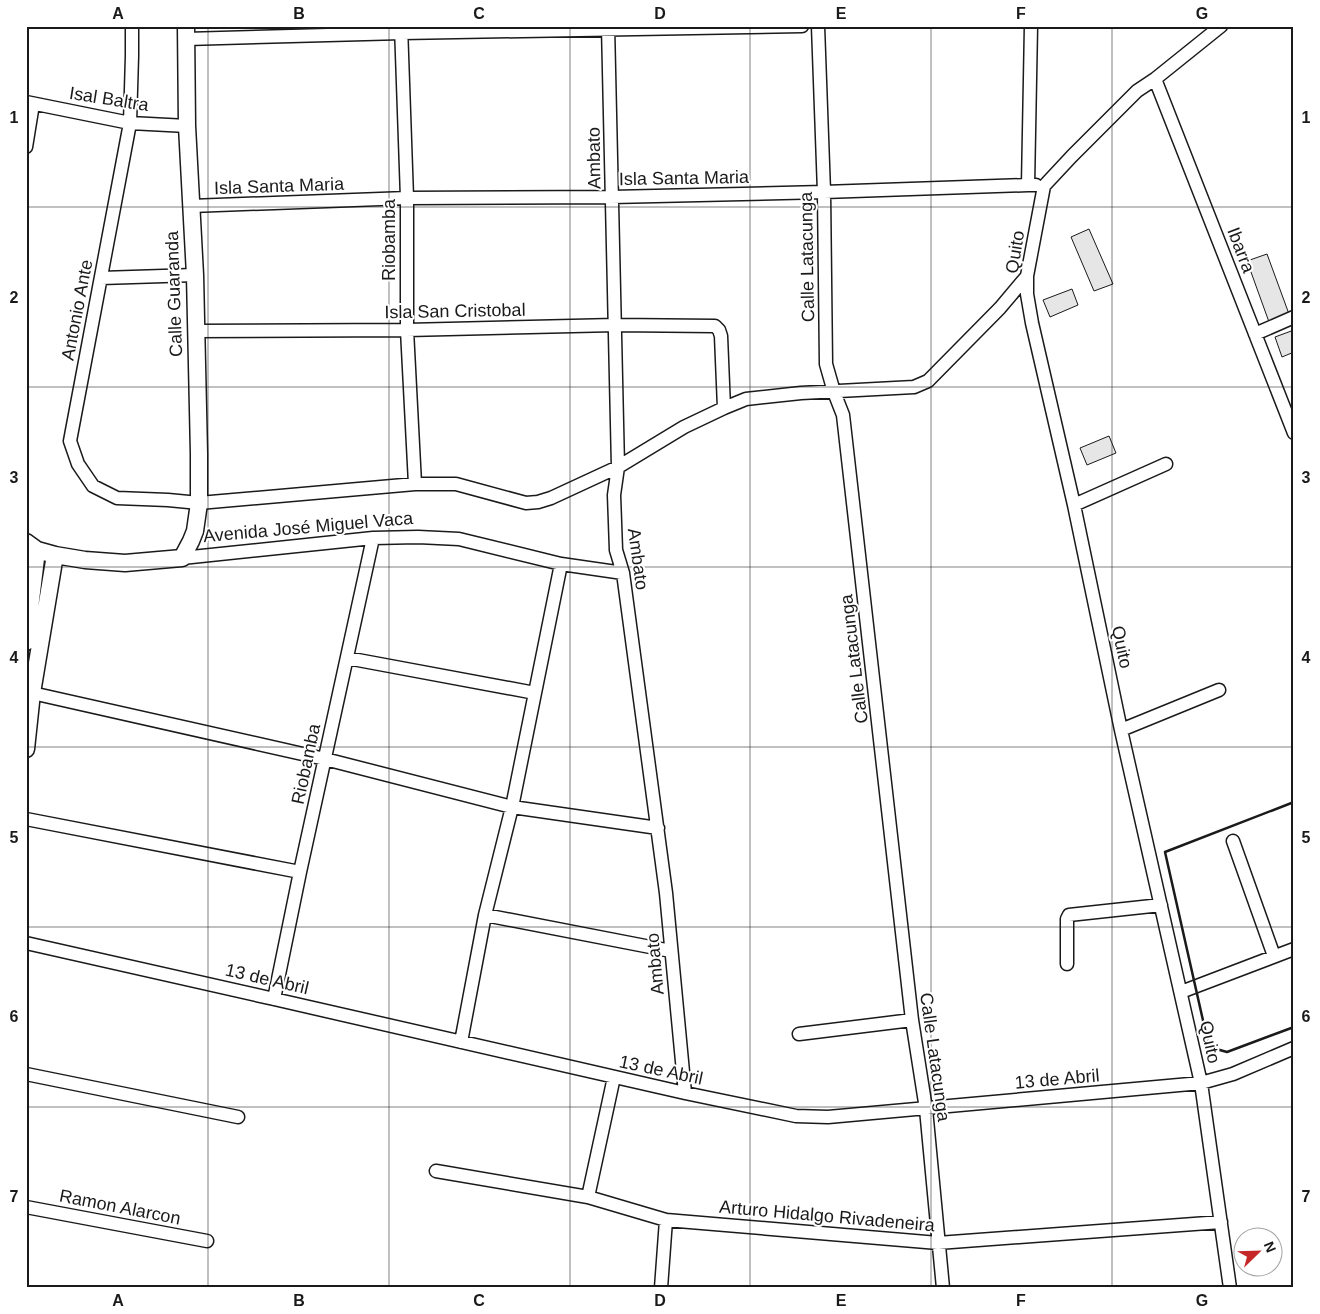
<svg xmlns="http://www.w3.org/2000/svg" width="1320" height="1314" viewBox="0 0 1320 1314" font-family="Arial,sans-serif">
	<rect width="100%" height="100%" fill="#fff"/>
	<path fill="#e6e6e6" stroke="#1a1a1a" d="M1089,229L1113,284L1094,291L1071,237Z
		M1267,254L1289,314L1269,322L1247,261Z
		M1072,289L1078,305L1050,317L1043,300Z
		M1294,330V352L1282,357L1275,337Z
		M1109,436L1116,453L1087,465L1080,448Z"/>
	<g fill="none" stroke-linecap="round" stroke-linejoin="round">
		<defs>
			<path id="minor" d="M132,26V56L130,123L70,441L78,464L93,486L117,498L168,500L199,503L415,484H456L526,503L538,502L551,498L618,467L684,427L724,408L746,399L801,393L914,387L928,381L1000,308L1027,276
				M401,26L407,198V330L415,484
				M608,26L618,467L614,495L616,550L623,573L666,893L685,1093
				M818,26L824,192L826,364L834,392L843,415L912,1020L926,1109L943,1288
				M1031,26L1028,185H1036
				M186,39L402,33L802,26
				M1155,79L1294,433
				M26,102L130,123L187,126
				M26,147L33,104
				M1044,186L1027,276V294L1032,323L1074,505L1121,730L1201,1083L1230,1288
				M1044,186L1072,156L1137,91L1155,79L1221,26
				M191,206L407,198L612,197L824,192L1028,185
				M101,278L195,275
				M195,331L407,330L615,325L715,326L719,330L721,336L724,408
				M1255,334L1294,317
				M1074,505L1166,464
				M182,558L373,538L418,537L459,539L561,564L623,573
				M347,658L535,693
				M32,693L325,759L512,807L658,828
				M1121,730L1219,690
				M26,819L300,872
				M1233,841L1274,956
				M485,915L671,951
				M26,943L274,999L685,1093L796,1116L828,1117L1201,1083L1233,1074L1294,1048
				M1067,964V919L1069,915L1161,905
				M1181,992L1294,949
				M274,999L300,872L373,538
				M799,1034L912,1020
				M461,1042L485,915L512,807L561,564
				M26,1074L238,1117
				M436,1171L588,1197L666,1220L938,1243L1221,1222
				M588,1197L614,1077
				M26,1207L207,1241
				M661,1288L666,1220"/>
			<path id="tertiary" d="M26,542L37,550L55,555L85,560L125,563L182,558L191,541L195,531L199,503V454L195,275L187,126L186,26
				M26,642L37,550
				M26,749L32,693L55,555"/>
		</defs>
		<use href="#minor" stroke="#1a1a1a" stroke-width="15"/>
		<use href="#tertiary" stroke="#1a1a1a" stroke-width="19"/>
		<use href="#minor" stroke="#fff" stroke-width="12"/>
		<use href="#tertiary" stroke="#fff" stroke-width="16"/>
		<path stroke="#1a1a1a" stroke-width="2.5" d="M1294,802L1165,852L1209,1047L1227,1052L1294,1027"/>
	</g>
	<path fill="none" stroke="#1a1a1a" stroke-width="1" stroke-opacity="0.55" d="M208,26V1288M389,26V1288M570,26V1288M750,26V1288M931,26V1288M1112,26V1288M26,207H1294M26,387H1294M26,567H1294M26,747H1294M26,927H1294M26,1107H1294"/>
	<g text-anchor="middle" stroke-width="4" stroke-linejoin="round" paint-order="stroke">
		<g font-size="18" fill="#1a1a1a" stroke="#fff">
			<text transform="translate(109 99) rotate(9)" y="6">Isal Baltra</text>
			<text transform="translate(594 158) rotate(-91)" y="6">Ambato</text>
			<text transform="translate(684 178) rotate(-1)" y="6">Isla Santa Maria</text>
			<text transform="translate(279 186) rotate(-2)" y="6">Isla Santa Maria</text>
			<text transform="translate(389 240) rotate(-90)" y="6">Riobamba</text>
			<text transform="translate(1241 250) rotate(69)" y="6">Ibarra</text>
			<text transform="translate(1015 252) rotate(-81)" y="6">Quito</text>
			<text transform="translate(807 257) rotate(-91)" y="6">Calle Latacunga</text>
			<text transform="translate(174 294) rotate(-92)" y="6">Calle Guaranda</text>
			<text transform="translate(77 310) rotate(-79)" y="6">Antonio Ante</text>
			<text transform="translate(455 311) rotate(-1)" y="6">Isla San Cristobal</text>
			<text transform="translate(308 527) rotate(-5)" y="6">Avenida José Miguel Vaca</text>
			<text transform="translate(638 559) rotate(82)" y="6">Ambato</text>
			<text transform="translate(1122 647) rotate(78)" y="6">Quito</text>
			<text transform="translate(854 659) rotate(-97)" y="6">Calle Latacunga</text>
			<text transform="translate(306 764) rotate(-78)" y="6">Riobamba</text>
			<text transform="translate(655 964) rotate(-95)" y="6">Ambato</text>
			<text transform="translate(267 979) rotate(13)" y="6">13 de Abril</text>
			<text transform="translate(1210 1042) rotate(78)" y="6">Quito</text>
			<text transform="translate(935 1057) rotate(82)" y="6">Calle Latacunga</text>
			<text transform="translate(661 1070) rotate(12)" y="6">13 de Abril</text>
			<text transform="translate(1057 1079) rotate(-5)" y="6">13 de Abril</text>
			<text transform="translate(120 1207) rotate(11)" y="6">Ramon Alarcon</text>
			<text transform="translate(827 1216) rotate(5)" y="6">Arturo Hidalgo Rivadeneira</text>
		</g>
	</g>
	<rect width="1320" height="1314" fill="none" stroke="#ffffff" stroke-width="55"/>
	<g transform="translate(1258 1252) rotate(67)"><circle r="24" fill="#ffffff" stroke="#a3a3a3"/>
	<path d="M0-4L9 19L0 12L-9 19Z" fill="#c62828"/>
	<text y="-8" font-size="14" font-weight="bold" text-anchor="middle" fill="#1a1a1a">N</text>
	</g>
	<rect x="28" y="28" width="1264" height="1258" fill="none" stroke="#1a1a1a" stroke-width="2"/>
	<g font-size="16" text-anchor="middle" font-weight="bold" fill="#1a1a1a">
		<text x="118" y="19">A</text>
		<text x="299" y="19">B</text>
		<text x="479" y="19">C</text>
		<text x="660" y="19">D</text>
		<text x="841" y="19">E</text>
		<text x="1021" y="19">F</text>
		<text x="1202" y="19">G</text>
		<text x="14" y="123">1</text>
		<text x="1306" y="123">1</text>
		<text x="14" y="303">2</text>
		<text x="1306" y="303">2</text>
		<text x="14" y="483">3</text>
		<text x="1306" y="483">3</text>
		<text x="14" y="663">4</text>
		<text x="1306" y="663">4</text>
		<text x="14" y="843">5</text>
		<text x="1306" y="843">5</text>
		<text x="14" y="1022">6</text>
		<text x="1306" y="1022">6</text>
		<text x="14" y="1202">7</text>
		<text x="1306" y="1202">7</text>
		<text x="118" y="1306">A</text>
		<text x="299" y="1306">B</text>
		<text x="479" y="1306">C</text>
		<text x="660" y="1306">D</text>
		<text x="841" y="1306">E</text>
		<text x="1021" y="1306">F</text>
		<text x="1202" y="1306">G</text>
	</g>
</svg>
